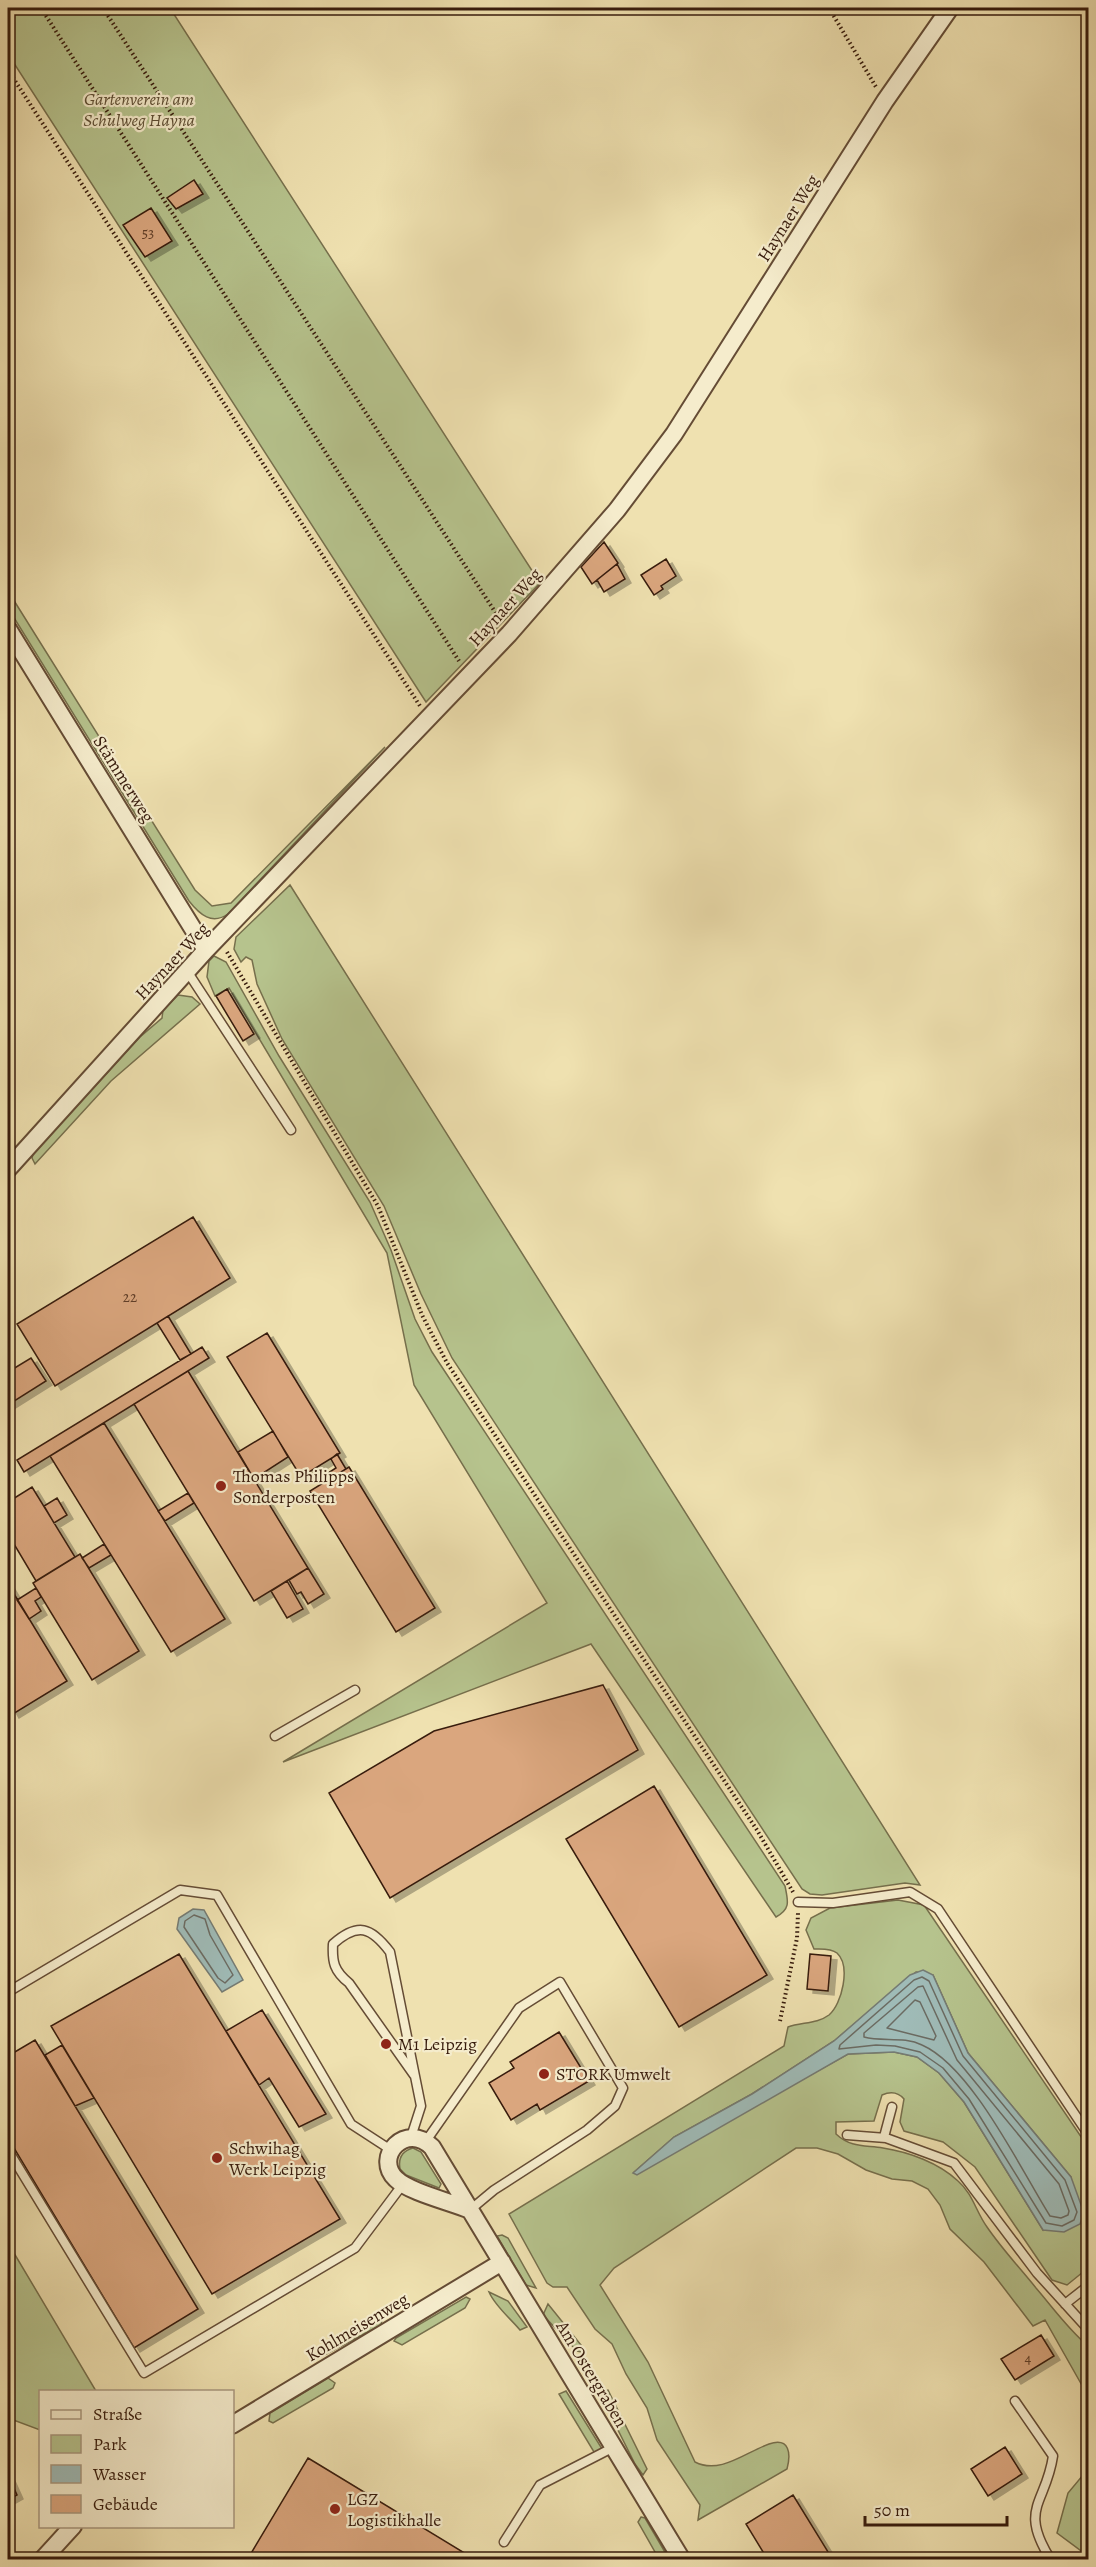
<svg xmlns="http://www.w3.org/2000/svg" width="1096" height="2567" viewBox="0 0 1096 2567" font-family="Alegreya,serif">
	<defs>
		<filter id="shadow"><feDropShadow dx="6" dy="4" stdDeviation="0" flood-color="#0004"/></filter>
	</defs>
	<rect width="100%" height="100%" fill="#efe1b0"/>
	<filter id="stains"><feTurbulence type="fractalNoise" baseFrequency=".00333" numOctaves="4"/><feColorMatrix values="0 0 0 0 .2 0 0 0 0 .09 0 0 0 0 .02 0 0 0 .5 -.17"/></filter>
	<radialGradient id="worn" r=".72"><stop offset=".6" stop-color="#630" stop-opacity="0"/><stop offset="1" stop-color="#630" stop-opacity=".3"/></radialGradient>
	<path fill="#b6c38d" stroke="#766f4c" stroke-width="1.5" fill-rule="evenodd" d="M58,8H170L540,583L426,702L8,54V13Z
		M8,591L195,890L212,906L231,903L385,747L228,914C212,925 200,915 189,901L8,608Z
		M290,885L920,1885L905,1883L822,1895L810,1894L802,1889L452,1358L421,1294L384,1206L282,1039L257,984L252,960L246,957L241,962L234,949L236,937Z
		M214,956L226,962L279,1056L370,1202L391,1250L415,1319L432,1352L785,1886C788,1901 791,1909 776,1917L591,1644L283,1762L547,1603L414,1385L387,1253L229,988L215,996L207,977L209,961Z
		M178,995L192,997L200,1004L111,1081L35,1164L32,1158L33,1154L140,1037L162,1018L163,1010Z
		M898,1900L924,1905L1088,2147V2268L1067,2285L1052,2280L975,2167L943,2142L904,2131L900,2122L904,2099C898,2092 891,2091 882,2095L874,2121L836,2122V2134C851,2148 865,2145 883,2148C909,2152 939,2163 958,2181C973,2194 976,2212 987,2227C1002,2249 1020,2268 1036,2288C1054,2309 1068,2329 1088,2346V2396L1045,2320L1033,2326L984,2262L950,2229L940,2205L928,2189L912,2181L892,2179L866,2170L838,2154L817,2148H796L614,2268L600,2285L648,2362L695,2462C720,2475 746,2452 769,2444C790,2437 791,2454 787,2469L698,2520L700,2505L657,2440L647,2408L626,2374L612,2344L595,2329L567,2287H553L547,2283L509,2214L784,2046L788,2027C801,2022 817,2024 829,2015C842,2004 851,1966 837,1953C831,1948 821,1949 814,1949L806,1930L811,1918L830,1908ZM916,1972L933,1975L968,2053L1071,2177L1043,2230L964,2102L939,2073L917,2057L894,2052L848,2054L633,2173L674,2137L752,2094L834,2041Z
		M413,2148L421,2152L441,2184L439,2188L406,2175L400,2169C398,2158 402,2151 413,2148Z
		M502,2235L508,2238L536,2288L526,2285L497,2236Z
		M8,2243L96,2391L40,2392V2430L8,2418Z
		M489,2292L508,2301L527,2327L520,2330C510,2318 495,2306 489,2292Z
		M466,2297L470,2299L465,2308L402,2345L394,2341L396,2338Z
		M548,2304L581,2345L582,2352L577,2351L543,2315Z
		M377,2319H382L381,2325L319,2358L322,2350Z
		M328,2378L335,2383L333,2388L273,2423L269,2421L270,2413Z
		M608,2390L647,2469L643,2475L635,2464L599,2392Z
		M566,2391L604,2452L597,2457L559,2394Z
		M1088,2469V2556L1057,2533L1068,2493Z
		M641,2517L645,2518L669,2559H659L638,2522Z"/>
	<path fill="#9fbbb7" stroke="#757b73" stroke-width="1.5" d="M193,1909L204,1910L243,1980L222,1992L177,1929L179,1918Z
		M923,1970L933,1975L968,2053L1071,2177L1084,2213L1080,2224L1064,2232L1043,2230L964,2102L939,2073L917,2057L894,2052L848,2054L637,2175L633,2173L674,2137L752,2094L834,2041L910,1975Z"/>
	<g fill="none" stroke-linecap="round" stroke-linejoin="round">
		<path stroke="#6b6b62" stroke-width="1.5" d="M194,1915L205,1919L210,1935L233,1975L225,1983L218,1978L184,1927L185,1921Z
			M922,1977L929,1981L963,2056L1065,2180L1077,2212L1074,2220L1062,2226L1046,2223L969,2099L943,2068L920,2052L895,2046L876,2045L839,2049L840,2045L914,1980Z
			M923,1986L957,2060L1059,2184L1069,2211L1068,2215L1061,2218L1050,2216C1021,2170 972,2067 922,2045C904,2036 882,2042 864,2037V2033L918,1987Z
			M915,2000L920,2002L936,2036L934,2040L887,2028Z"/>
	</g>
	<path fill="#daa67e" stroke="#371b0c" stroke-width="1.5" filter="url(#shadow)" d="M194,180L203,194L176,209L167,198Z
		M151,208L172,241L145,257L123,225Z
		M604,542L618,563L592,584L581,567Z
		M666,559L676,576L661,586L663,589L654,595L641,575Z
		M617,564L625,579L604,592L597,580Z
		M227,989L254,1034L243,1041L216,996Z
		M193,1217L230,1278L55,1386L17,1324Z
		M168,1316L191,1354L180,1360L157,1323Z
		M267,1333L340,1453L301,1477L227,1357Z
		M202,1347L209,1358L24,1472L17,1460Z
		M31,1358L46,1381L8,1405V1372Z
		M188,1371L308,1568L254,1601L134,1404Z
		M104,1423L225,1619L171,1652L50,1456Z
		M273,1431L288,1457L254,1479L238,1452Z
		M337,1454L346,1469L331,1478L328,1473L336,1468L331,1459Z
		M349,1467L435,1608L396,1632L310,1491Z
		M32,1487L75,1557L36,1581L8,1534V1502Z
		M188,1493L194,1503L165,1521L158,1511Z
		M57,1498L67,1515L54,1523L44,1506Z
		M104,1544L111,1555L89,1568L82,1558Z
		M80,1554L139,1651L92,1680L33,1583Z
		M308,1568L324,1594L308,1604L301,1592L297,1594L289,1580Z
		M287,1581L303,1609L287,1618L271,1591Z
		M8,1584L67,1681L13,1714L8,1705Z
		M36,1588L41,1597L35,1601L41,1611L29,1619L17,1600Z
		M603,1685L638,1750L390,1898L329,1793L434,1731Z
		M654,1786L767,1975L679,2027L566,1839Z
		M179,1954L340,2219L212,2294L51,2026Z
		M810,1954L831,1956L828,1991L807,1989Z
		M262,2010L326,2114L299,2127L269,2078L259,2085L226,2031Z
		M559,2032L589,2081L540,2110L537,2104L511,2120L489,2083L514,2068L510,2062Z
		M35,2040L198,2309L134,2348L8,2138V2056Z
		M62,2045L94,2098L75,2106L45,2055Z
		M1041,2335L1054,2356L1015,2380L1001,2359Z
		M1005,2447L1022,2474L988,2496L971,2469Z
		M308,2458L476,2560H247Z
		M8,2475L17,2495L8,2500Z
		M793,2495L833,2560H768L746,2524Z"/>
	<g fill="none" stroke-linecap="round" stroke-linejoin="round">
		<defs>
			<path id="lane" d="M187,971L291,1130
				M275,1736L355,1690
				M798,1902L833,1903L910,1892L938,1909L1088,2134
				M8,1992L180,1890L217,1895L351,2124L391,2150
				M847,2135L886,2138L954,2163L1037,2273L1088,2329
				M411,2137L421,2106L390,1952C371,1927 358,1922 333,1944C332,1962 334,1971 349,1983L414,2075
				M884,2137L892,2107
				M426,2141L519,2008L560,1982L623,2088L615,2106L587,2130L494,2190L470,2210
				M8,2150L144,2373L355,2248L403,2184
				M1065,2304L1088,2286
				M1015,2401L1053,2456C1046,2504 1018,2508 1051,2560
				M504,2542L540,2485L614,2447"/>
			<path id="street" d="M8,629L206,950
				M8,1169L206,950L509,634L617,510L674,434L885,101L950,8
				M470,2210C451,2202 409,2192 396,2179C373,2157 406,2121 432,2147L682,2560
				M232,2425L502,2262
				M42,2560L73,2526"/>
		</defs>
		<use href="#lane" stroke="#654c35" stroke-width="11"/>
		<use href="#street" stroke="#654c35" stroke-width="20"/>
		<path stroke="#371b0c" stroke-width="4" stroke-dasharray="1.5 3" stroke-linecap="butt" d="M41,8L459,661
			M103,8L501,621
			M829,8L876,87
			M8,70L420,706
			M227,952L378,1206L422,1315L447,1363L757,1830L793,1892
			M780,2021L797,1938L798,1913"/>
		<use href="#lane" stroke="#f5eccc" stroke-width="8"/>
		<use href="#street" stroke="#f5eccc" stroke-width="16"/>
	</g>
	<g fill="#8f2418" stroke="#f5eccc" stroke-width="2">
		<circle cx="221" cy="1486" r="6"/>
		<circle cx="386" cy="2044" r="6"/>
		<circle cx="544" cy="2074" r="6"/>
		<circle cx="217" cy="2158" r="6"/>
		<circle cx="335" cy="2509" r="6"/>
	</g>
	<g text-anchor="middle" stroke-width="4.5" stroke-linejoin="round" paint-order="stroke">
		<g font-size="15" fill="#603e28">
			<text x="148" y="238">53</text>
			<text x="130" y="1302">22</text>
			<text x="1028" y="2363">4</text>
		</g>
		<g font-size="18" font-style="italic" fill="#5d4d33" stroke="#f5eccc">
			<text x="139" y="105">Gartenverein am<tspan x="139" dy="21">Schulweg Hayna</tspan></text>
		</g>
		<g font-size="18" fill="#371b0c" stroke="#f5eccc">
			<text transform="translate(788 218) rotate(-58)" y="6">Haynaer Weg</text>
			<text transform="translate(505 607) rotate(-48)" y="6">Haynaer Weg</text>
			<text transform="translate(124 779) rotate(58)" y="6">Stämmerweg</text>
			<text transform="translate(172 961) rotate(-47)" y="6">Haynaer Weg</text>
			<text transform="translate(357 2327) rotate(-31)" y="6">Kohlmeisenweg</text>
			<text transform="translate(592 2374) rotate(59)" y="6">Am Ostergraben</text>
		</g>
		<g font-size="18" fill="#371b0c" stroke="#f5eccc" text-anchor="start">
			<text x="233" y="1482">Thomas Philipps<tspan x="233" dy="21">Sonderposten</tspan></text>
			<text x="398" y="2050">M1 Leipzig</text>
			<text x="556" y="2080">STORK Umwelt</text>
			<text x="229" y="2154">Schwihag<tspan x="229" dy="21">Werk Leipzig</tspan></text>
			<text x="347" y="2505">LGZ<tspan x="347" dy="21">Logistikhalle</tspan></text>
		</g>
	</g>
	<rect width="1096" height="2567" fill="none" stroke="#efe1b0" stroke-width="30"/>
	<rect x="9" y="9" width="1078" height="2549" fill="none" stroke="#371b0c" stroke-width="3"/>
	<rect x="15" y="15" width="1066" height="2537" fill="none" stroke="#371b0c" stroke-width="1.5"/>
	<rect x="39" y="2390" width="195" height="138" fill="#f5eccc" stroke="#a9987f" stroke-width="1.5"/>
	<rect x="51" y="2410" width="30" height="9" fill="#f5eccc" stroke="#a9987f" stroke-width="1.5"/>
	<text x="93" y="2420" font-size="18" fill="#371b0c">Straße</text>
	<rect x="51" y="2435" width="30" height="18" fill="#b6c38d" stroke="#a9987f" stroke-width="1.5"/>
	<text x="93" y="2450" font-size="18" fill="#371b0c">Park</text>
	<rect x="51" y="2465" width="30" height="18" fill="#9fbbb7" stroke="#a9987f" stroke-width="1.5"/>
	<text x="93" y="2480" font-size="18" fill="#371b0c">Wasser</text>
	<rect x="51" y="2495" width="30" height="18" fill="#daa67e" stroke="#a9987f" stroke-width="1.5"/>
	<text x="93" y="2510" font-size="18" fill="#371b0c">Gebäude</text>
	<path d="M865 2516v9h142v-9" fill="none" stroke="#371b0c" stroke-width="3"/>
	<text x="874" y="2516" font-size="18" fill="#371b0c" stroke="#f5eccc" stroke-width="4.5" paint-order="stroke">50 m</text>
	<rect width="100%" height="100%" filter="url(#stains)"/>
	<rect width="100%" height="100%" fill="url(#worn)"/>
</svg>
